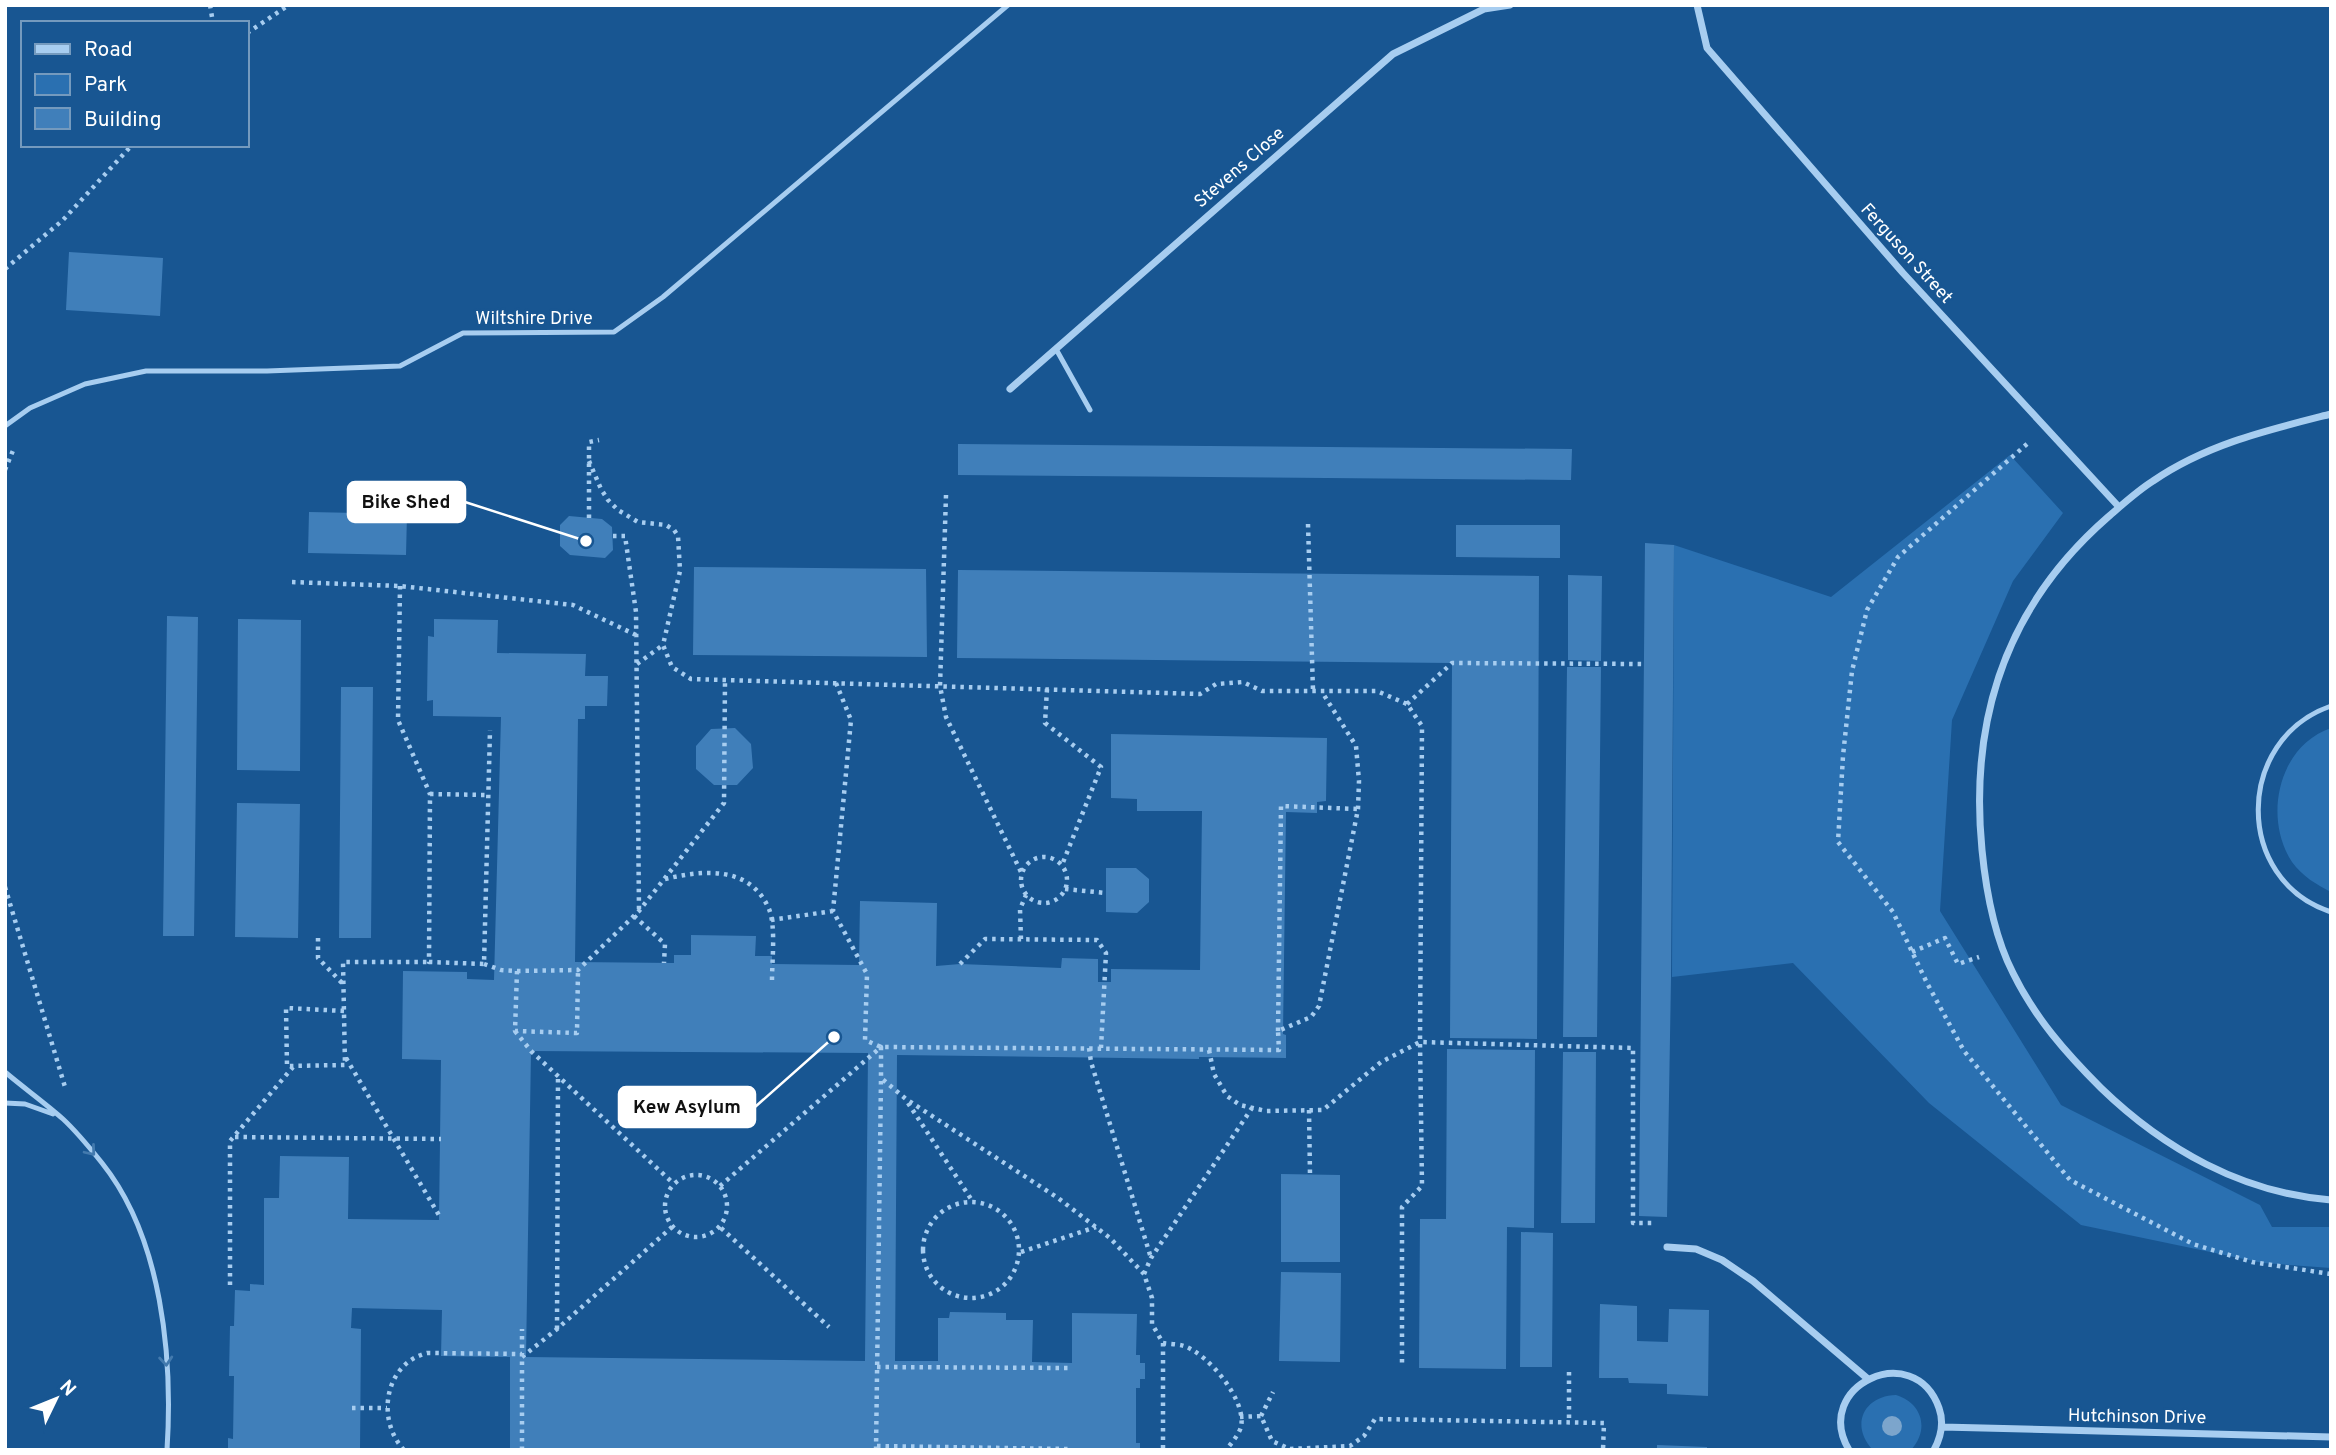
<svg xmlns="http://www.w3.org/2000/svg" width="2336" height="1455" viewBox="0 0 2336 1455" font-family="Overpass,sans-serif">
	<rect width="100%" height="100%" fill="#185692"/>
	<path fill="#2a70b1" d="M2010,455L2063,513L2013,581L1952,720L1940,911L2061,1105L2260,1205L2272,1227H2331V1268L2263,1263L2081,1225L1929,1103L1793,963L1672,977L1674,545L1831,597Z
		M2331,728V892C2317,885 2302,876 2292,862C2263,818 2278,746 2331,728Z
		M1896,1395C1922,1403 1930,1429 1911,1450H1873C1850,1426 1863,1396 1896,1395Z"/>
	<path fill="#407fba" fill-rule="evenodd" d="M69,252L163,258L160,316L66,310Z
		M958,444L1572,449L1571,480L958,475Z
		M309,512L407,514L406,555L308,553Z
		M569,516L602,519L612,527L613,550L605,558L570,555L560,546V525Z
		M1456,525H1560V558L1456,557Z
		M1645,543L1674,545L1671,977L1667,1217L1639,1216Z
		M694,567L926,569L927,657L693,655Z
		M958,570L1539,576L1537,1039L1450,1038L1452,663L957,658Z
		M1568,575L1602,576L1601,661L1568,660Z
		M167,616L198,617L194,936H163Z
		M238,619L301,620L300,771L237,770Z
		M434,619L498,620L497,653L586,654L585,676H608L607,706H585V719H578L575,962L674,963V955H691V935L756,936L755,956H772V964L859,965L860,901L937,903L936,966L960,964L1061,968L1062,958L1098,959V982H1111V969L1200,970L1202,811H1137V799L1111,798V734L1327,738L1326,801L1317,802V813L1286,812L1283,1034L1286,1035V1058L1199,1057V1059L897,1055L895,1361H938V1318H949L950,1312L1006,1313V1320H1033L1032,1362L1072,1363V1313L1137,1314L1136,1355H1140V1363H1145V1379H1140V1388H1136V1443H1140V1450H510V1357L441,1356L442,1310L352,1308L351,1328L361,1329L360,1450H228V1438L233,1439L234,1376H229L230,1326H234L235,1290L250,1291V1284L264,1285V1198H279L280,1156L349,1157L348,1219L439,1220L441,1060L402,1059L403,971L467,972V979L494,980L501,717L433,716V700L427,701L428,636L434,637ZM531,1051L868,1053L865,1361L526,1357Z
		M1567,667H1601L1597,1037H1563Z
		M341,687H373L371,938H339Z
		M735,728L751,744L753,768L737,785H714L696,769V746L711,729Z
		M237,803L300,804L298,938L235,937Z
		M1106,868H1136L1149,879V902L1137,913L1106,912Z
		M1447,1049L1535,1050L1534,1228L1507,1227L1506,1369L1419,1368L1420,1219H1446Z
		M1563,1052H1596L1595,1223H1561Z
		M1281,1174L1340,1175V1262H1281Z
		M1521,1232L1553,1233L1552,1367H1520Z
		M1281,1272L1341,1273L1340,1362L1279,1361Z
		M1600,1304L1637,1306V1341L1668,1342L1669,1309L1709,1310L1708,1396L1667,1394V1384L1629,1383L1628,1378H1599Z
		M1657,1445L1707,1447V1450H1657Z"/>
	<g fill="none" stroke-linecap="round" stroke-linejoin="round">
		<path stroke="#a7cdf0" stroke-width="4.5" stroke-dasharray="3.5 5" stroke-linecap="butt" d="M210,5L213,23
			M247,33L289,5
			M5,269L63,220L132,145
			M2027,444L1898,557L1867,610L1852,671L1843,756L1838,842L1893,912L1927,983L1964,1051L2070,1180L2193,1244L2252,1262L2331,1274
			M589,461L601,489L608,500L618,510L638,522L666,525L674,530L678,536L680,571L663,645L672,667L691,679L1200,694L1216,684L1243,682L1262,691H1377L1407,704L1422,726L1420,1042L1422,1186L1402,1207V1366
			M5,470L14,448
			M946,495L940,686L946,717L1021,872
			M589,518V442L599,440
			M1308,524L1313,691
			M613,536H625L636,612L639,910
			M292,582L400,586L573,605L636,635
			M400,586L398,720L430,794L429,962L484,964L490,730
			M637,664L663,645
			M836,683L851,720L833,911L867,974L865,1040L881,1047L1279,1050L1278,1031L1311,1017L1319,1006L1358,809L1359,781L1356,746L1322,692
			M1047,689L1045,723L1101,767L1062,865
			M1407,704L1452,663L1644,664
			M430,794L488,795
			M1021 880a23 23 0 1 1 46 0a23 23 0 1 1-46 0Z
			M665,879C703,870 750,865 769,909C776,926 772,961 772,980
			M5,887L65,1087
			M1065,889L1106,893
			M634,916L665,944L664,963
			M771,920L833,911
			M318,938V958L343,984
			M1021,939L1020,909L1026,895
			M1912,952L1945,938L1958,964L1979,957
			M484,964L501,970L517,971L515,1031L577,1033L578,970
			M960,964L985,939L1097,940L1106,953L1101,1048
			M517,971L578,970L639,911L724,803L725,680
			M344,1011L286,1008L287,1066L345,1065L343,962H429
			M515,1031L531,1051L673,1183
			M1278,1031L1281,806L1358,809
			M1089,1048L1091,1062L1151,1258
			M1209,1050L1214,1074L1227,1096L1240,1105L1266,1111L1323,1110L1381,1062L1420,1042L1633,1048V1223H1655
			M346,1058L440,1217
			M908,1103L973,1202
			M1309,1110L1310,1175
			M235,1137L441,1139
			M665 1206a31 31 0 1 1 62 0a31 31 0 1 1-62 0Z
			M720,1186L881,1047V1078L906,1099L1058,1198L1110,1238L1144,1274L1152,1298V1324L1163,1343V1450
			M923 1250a48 48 0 1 1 96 0a48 48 0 1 1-96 0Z
			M721,1228L829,1327
			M1021,1252L1096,1227
			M1144,1274L1151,1258L1252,1108
			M230,1285V1141L293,1067
			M557,1329L558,1076
			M1163,1343C1169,1344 1178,1344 1184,1346C1208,1354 1247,1400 1241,1427C1239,1434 1231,1444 1226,1450
			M522,1357L557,1329L672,1227
			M877,1367L1068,1368
			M1569,1372V1423
			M352,1408H387
			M1261,1416L1273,1392
			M1240,1417L1261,1416L1272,1441L1290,1449L1350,1446L1364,1436L1375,1419L1604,1423L1603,1450
			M877,1446L1069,1449
			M404,1450C376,1420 384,1364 427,1353L522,1354
			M522,1450V1329
			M876,1450L881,1079"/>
		<path stroke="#a7cdf0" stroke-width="5" d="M1056,349L1090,410
			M5,426L30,408L85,384L146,371H267L400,366L463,333L614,332L663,297L1008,5
			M2331,706C2235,739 2233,880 2331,912
			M5,1072C24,1088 45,1103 63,1119C77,1132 90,1148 102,1163C162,1238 173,1357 167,1450
			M5,1103L25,1104L53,1114"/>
		<path stroke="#a7cdf0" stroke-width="7" d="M1697,5L1707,48L1903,273L2119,507
			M1010,389L1393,54L1484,9L1510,5
			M2331,414C2268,430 2207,444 2153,481C2137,491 2122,505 2108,517C2007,605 1969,718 1982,850C1986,891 1994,936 2013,973C2035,1018 2066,1053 2101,1088C2164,1149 2242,1193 2331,1200
			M1667,1247L1696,1249L1722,1260L1753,1281L1868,1379
			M1942,1427L2331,1437
			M1849,1450C1811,1386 1914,1338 1939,1408C1944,1422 1941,1437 1934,1450"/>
	</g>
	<circle fill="#7ca5cc" cx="1892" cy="1426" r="10"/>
	<defs><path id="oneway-chevron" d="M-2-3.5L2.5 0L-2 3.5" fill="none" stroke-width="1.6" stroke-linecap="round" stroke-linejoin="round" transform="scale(1.75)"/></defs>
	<g stroke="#437aae">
		<use href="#oneway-chevron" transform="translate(91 1151) rotate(50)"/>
		<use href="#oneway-chevron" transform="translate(166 1361) rotate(85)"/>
	</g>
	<g text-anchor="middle" stroke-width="5" stroke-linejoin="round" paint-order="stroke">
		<g font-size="18" fill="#fff" stroke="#185692">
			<text transform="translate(1239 167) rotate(-41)" y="6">Stevens Close</text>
			<text transform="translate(1907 253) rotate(48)" y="6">Ferguson Street</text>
			<text x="534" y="324">Wiltshire Drive</text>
			<text transform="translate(2137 1416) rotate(1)" y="6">Hutchinson Drive</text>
		</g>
	</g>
	<path fill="none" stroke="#fff" stroke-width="2.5" d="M586 541L465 502M834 1037L755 1107"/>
	<g fill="#fff" stroke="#185692" stroke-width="2.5">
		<circle cx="586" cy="541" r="7"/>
		<circle cx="834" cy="1037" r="7"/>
	</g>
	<g fill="#fff" stroke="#fff" stroke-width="2.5">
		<rect x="348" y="482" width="117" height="40" rx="7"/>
		<rect x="619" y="1087" width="136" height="40" rx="7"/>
	</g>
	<g font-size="19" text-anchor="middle" font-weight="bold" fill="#111">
		<text x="406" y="508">Bike Shed</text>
		<text x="687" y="1113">Kew Asylum</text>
	</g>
	<rect width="2336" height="1455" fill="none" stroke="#ffffff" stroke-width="14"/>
	<rect x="21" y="21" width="228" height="126" fill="#185692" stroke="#749abe" stroke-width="2"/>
	<rect x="35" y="44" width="35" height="10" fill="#a7cdf0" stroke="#749abe" stroke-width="2"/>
	<text x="84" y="56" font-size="21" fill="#ffffff">Road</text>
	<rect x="35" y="74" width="35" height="21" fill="#2a70b1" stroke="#749abe" stroke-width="2"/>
	<text x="84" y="91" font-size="21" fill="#ffffff">Park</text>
	<rect x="35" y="108" width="35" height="21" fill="#407fba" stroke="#749abe" stroke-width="2"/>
	<text x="84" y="126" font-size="21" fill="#ffffff">Building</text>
	<g transform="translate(56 1399) rotate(47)" stroke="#185692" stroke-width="5" paint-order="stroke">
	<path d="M0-5L12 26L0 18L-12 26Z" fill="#ffffff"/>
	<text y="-10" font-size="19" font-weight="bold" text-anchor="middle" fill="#ffffff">N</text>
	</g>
</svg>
